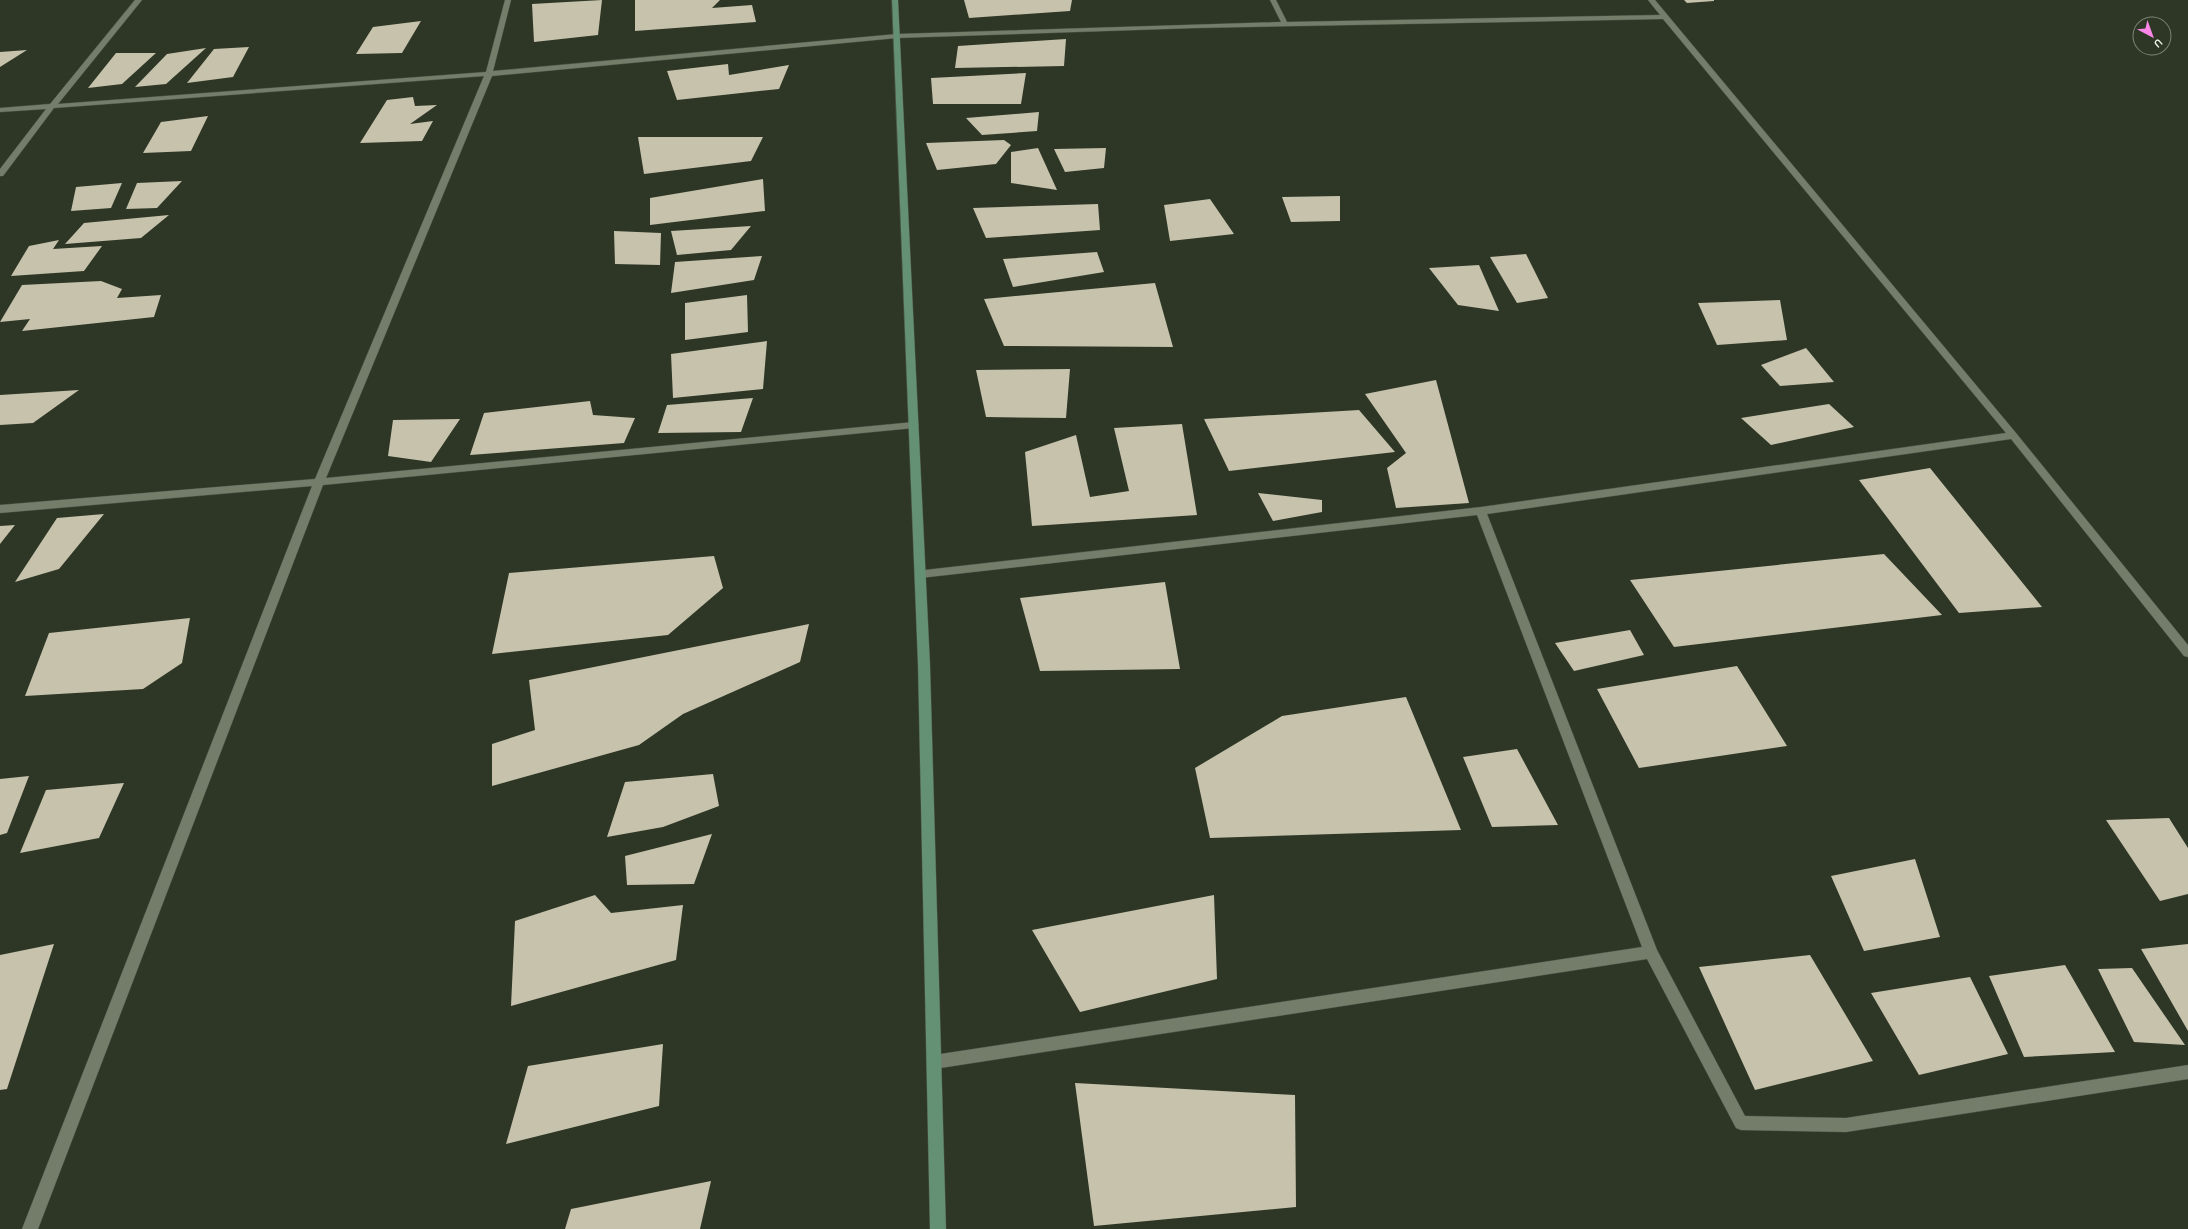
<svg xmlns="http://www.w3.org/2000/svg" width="2188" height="1229" viewBox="0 0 2188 1229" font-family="Karla,sans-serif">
	<rect width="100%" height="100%" fill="#2e3726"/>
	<path fill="#c6c2ac" d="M602,0L598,35L534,42L532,4Z
		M635,0H720L712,8L752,5L756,22L635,31Z
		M964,0H1072L1070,11L969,18Z
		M1684,0H1714V1L1687,3Z
		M421,21L402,53L356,54L373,27Z
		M1066,39L1064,66L955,68L958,46Z
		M249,47L233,77L187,83L214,49Z
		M206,48L166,84L135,87L167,54Z
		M27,50L0,67V52Z
		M116,53H156L122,84L88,88Z
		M728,64L729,75L789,65L779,89L677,100L667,71Z
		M1026,73L1021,104H933L931,78Z
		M413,97L415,106L437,105L410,124L433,121L422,141L360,143L387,100Z
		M1039,112L1037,131L982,135L966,118Z
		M208,116L191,151L143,153L161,122Z
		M638,137H763L751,161L644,174Z
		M1004,140L1011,145L996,164L937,170L926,143Z
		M1038,148L1057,190L1011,183V152Z
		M1106,148L1104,168L1065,172L1054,149Z
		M763,179L765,211L650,225V198Z
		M182,181L157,208L126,209L137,183Z
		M122,183L111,208L71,211L76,187Z
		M1340,196V221L1291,222L1282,197Z
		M1210,199L1234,234L1170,241L1164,205Z
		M1098,204L1100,230L986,238L973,208Z
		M169,215L141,238L65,244L84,223Z
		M751,226L731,250L677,255L671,231Z
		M614,231L661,233L660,265L615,264Z
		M59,240L53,249L102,246L84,271L11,276L29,246Z
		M1097,252L1104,272L1013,287L1003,259Z
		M1526,254L1548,298L1517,303L1490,257Z
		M762,256L754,280L671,293L675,262Z
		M1479,265L1499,311L1458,305L1429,268Z
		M101,281L122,289L117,298L161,295L154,317L22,331L30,319L0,322L22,285Z
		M1155,283L1173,347L1004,346L984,299Z
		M747,295L748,332L685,340V303Z
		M1780,300L1787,340L1717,345L1698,303Z
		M767,341L763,389L673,398L671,354Z
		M1806,348L1834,382L1780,386L1761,365Z
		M1070,369L1066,418L986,417L976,370Z
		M1436,380L1469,503L1396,508L1387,468L1406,453L1365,394Z
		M79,390L33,423L0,425V395Z
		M753,398L741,432L658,433L667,405Z
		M590,401L593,415L635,418L624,443L470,455L484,413Z
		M1829,404L1854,427L1771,445L1741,418Z
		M1359,410L1395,452L1229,471L1204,419Z
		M460,419L431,462L388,456L393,420Z
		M1182,424L1197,515L1032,526L1025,452L1076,435L1090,497L1129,491L1114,428Z
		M1930,468L2042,607L1959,613L1859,480Z
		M1258,493L1322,500V512L1273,521Z
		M104,514L59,569L15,582L57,518Z
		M15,525L0,544V526Z
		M1884,554L1942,615L1674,647L1630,580Z
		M714,556L723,588L668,635L492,654L509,573Z
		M1165,582L1180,669L1040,671L1020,598Z
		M190,618L182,663L143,689L25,696L49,633Z
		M809,624L800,662L683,714L639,745L492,786V744L535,730L529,680Z
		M1630,630L1644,655L1574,671L1555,643Z
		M1737,666L1787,746L1639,768L1597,689Z
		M1406,697L1461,830L1210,838L1195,768L1282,716Z
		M1517,749L1558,825L1492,827L1463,757Z
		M713,774L719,806L663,827L607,837L625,782Z
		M29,776L7,833L0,835V779Z
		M124,783L99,838L20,853L46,790Z
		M2169,818L2188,848V894L2160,901L2106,820Z
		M712,834L694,884L627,885L625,856Z
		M1915,859L1940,937L1864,951L1831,876Z
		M595,895L611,913L683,905L676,960L511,1006L515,921Z
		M1214,895L1217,979L1080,1012L1032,930Z
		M54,944L7,1089L0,1090V955Z
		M2188,944V1031L2141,949Z
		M1810,955L1873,1061L1755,1090L1699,967Z
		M2065,965L2115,1052L2024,1057L1989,976Z
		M2132,968L2185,1045L2134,1042L2098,969Z
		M1970,977L2008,1054L1919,1075L1871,993Z
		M663,1044L659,1106L506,1144L528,1066Z
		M1075,1083L1295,1095L1296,1207L1094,1226Z
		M711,1181L700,1229H565L571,1209Z"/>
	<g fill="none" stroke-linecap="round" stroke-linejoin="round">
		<defs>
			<path id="minor" d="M135,0H142L58,104L486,72L505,0H511L493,71L897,34L1281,22L1270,0H1276L1287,22L1660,15L1648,0H1655L2016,433L2188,645V657L2184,656L2011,439L1487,514L1657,950L1745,1116L1846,1118L2188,1065V1079L1846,1132L1741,1130L1736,1128L1647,959L934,1069L929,1067L927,1062L929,1057L934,1055L1642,947L1477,515L920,578L916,577L915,574L916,571L1481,507L2006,433L1663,19L1196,28L897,38L492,76L326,478L914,422L919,425L914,428L323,485L38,1229H22L312,486L0,513V505L315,479L484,76L54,108L3,176H0V169L46,109L0,112V108L50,104Z"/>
			<path id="secondary" d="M892,0H898L930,665L946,1229H930L918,665Z"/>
		</defs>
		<use href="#minor" stroke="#4a5243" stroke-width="1"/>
		<use href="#secondary" stroke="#4a5243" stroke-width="1"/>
		<use href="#minor" fill="#737d6a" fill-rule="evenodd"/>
		<use href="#secondary" fill="#649073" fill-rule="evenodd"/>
	</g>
	<g transform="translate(2152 36) rotate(139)"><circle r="19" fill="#2e3726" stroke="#7c8375"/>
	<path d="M0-3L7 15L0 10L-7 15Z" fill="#fa87e7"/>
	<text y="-6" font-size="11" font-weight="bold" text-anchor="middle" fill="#f0f5eb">U</text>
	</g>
</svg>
